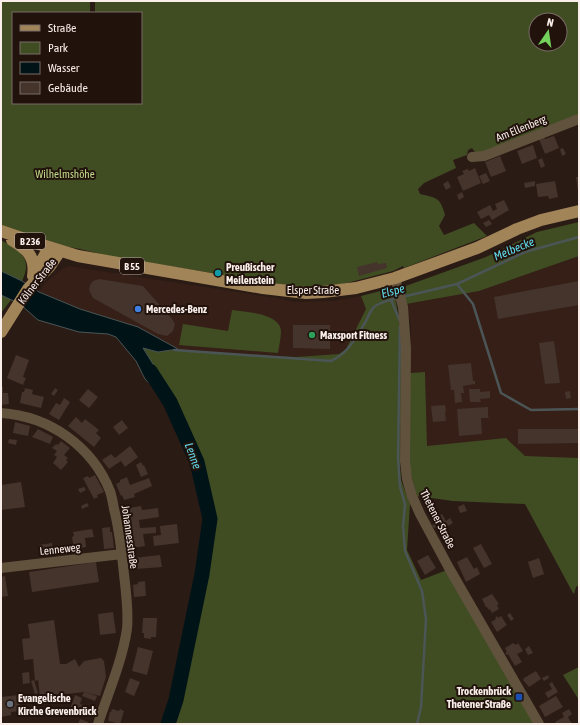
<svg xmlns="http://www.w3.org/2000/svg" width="580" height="725" viewBox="0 0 580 725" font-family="'Asap Condensed',sans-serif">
	<rect width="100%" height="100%" fill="#2b1b15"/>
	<path fill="#361f17" d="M579,256V458L525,456L506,438L427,447L425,372L410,373L411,325L406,304L479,291Z
		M68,266L282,299L293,302L333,301L361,296L366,309L346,349L339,354L296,357L240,355L178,349L138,327L83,310L39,292L45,283L62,269Z"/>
	<path fill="#404d23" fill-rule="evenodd" d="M1,1H90V13H13V103H141V13H95V1H579V116L484,152H475L472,148L468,150L467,155L453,160L456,168L424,183L418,189L420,194C437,198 440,197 445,215L439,226L444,235L474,223L487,236L404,268L403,266L393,271L343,284L311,287L286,285L113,257L80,249L36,241L1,229ZM536,20H560V44H536Z
		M579,222V256L479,291L406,304L403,287L486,257L537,232Z
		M1,240C20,251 33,258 22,281L1,271Z
		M388,289L394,293C407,347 400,411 400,466L401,480L410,504L407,550L421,580L447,570L532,720L533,724H167L210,525L201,482L164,396L153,364L143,348L158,352L178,349L240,355L296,357L339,354L346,349L366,309L361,296Z
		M1,295L11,300L1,313Z
		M232,310C245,312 280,313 281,331C281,338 279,346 278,353L179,345L183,324L228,331Z
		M425,372L427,446L506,438L525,456L579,458V585L576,587L574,594L573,593L525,504L453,501L417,496L410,471V373Z
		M579,667V700L563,675Z"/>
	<path fill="#001417" stroke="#4b5556" d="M1,271L22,281L39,292L80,309L138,327L178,349L158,352L143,348L153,364L164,396L145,379L136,361L116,337L108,334L79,332L38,320L20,304L1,295Z"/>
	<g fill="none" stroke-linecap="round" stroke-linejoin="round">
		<path stroke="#4b5556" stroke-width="2.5" d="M457,284L525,252L579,237
			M402,297L457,284L473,304L501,393L531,410L579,409
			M391,300L400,321
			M400,326L398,458L400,487L405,504L403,526L405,551L422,591L426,619L421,707L417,724
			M174,350L331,361C349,353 356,337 366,321C368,317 370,311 374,307C380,302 390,300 398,298"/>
		<path stroke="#001417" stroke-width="15" d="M150,371L170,402L197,462L210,519L202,574L176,700L168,724"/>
	</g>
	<path fill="#44342b" d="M554,136L559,148L545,154L539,139L544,137L545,139Z
		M533,145L537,158L522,164L517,151Z
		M563,148L566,154L562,156L560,149Z
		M500,156L506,171L491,177L485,162Z
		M542,158L545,166L541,168L538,160Z
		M475,168L481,183L463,191L457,177L464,174L462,171L468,169L469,171Z
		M486,173L490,181L483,184L479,176Z
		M576,177H579V191H578Z
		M448,181L451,187L446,190L443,184Z
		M535,181V186L525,188L524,183Z
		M555,181L558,197L549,199L548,196L538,197L536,184Z
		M462,192L464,197L459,200L457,195Z
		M504,200L509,210L492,220L489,215L481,219L477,212L490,205L493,211L497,209L495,204Z
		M489,220L492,224L486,227L483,223Z
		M377,262L378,264L386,263L387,268L359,276L357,267Z
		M99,279L143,286L172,319L175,324L173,331L167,336L158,334L93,298L89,290L90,285L93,281Z
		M579,281V305L498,319L494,297Z
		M293,325H330V349L293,348Z
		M554,341L560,383L545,384L539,343Z
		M16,355L29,360L23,377L26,378L23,385L7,378Z
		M471,363L473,381H475V384L463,386L464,393H461L462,402L455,403L454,390H451L448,365Z
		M1,387H3V393H8L9,404L1,405Z
		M25,388L33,390L32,394L44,397L41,408L20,403L22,392H24Z
		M55,388L58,390L54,396L51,394Z
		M88,389L98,397L89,408L79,400Z
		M469,389H480V392L490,391V398L480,399L481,402H470Z
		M570,391L571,398L566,399L565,392Z
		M64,398L70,402L59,420L49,414L56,403L60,405Z
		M445,405L446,411L445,412L446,421L433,422L431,406Z
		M488,407V417L490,418H481L482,434L459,436L457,409Z
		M76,417L82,423L85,419L99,430L96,433L101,438L94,447L68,426Z
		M122,420L128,428L119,435L113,427Z
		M15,422L30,426L28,436L13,433Z
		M38,429L53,437L50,444L32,437Z
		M518,429H579V443L518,444Z
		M9,439L17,440L16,445L8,443Z
		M61,441L70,448L64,455L68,458L66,460L68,462L61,470L53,463L57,457L54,455L57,451L52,448L56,444L58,445Z
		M130,446L138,457L125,467L121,461L109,469L102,460L111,454L115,458Z
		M141,462L143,466L144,465L148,474L141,477L136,465Z
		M95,475L104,492L97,495L98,497L94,499L83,478L88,476L89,478Z
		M127,477L130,485L149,478L152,486L134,494L135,497L124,500L122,495L121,496L116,484L120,482V480Z
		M21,482L25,507L1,510V485Z
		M84,487L86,490L80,493L78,489Z
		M87,503L89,506L82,509L81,506Z
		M464,504L467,511L460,513L458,507Z
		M141,506L142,510L158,508L159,517L139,520L140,528L156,527V533L143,534L145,546L133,548L132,536H133L129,508Z
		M442,514L446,521L450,518L453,523L439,531L437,527L434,528L432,525L435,524L433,520Z
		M177,524L179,543L154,546L153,536L161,535L160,526Z
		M110,527V532H112L114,548L104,549L102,528Z
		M92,529L94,537L85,538L86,547L74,549L72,537L74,536L73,532Z
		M52,543L53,550H51V555L40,556L39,545Z
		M481,544L492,564L484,568L473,548Z
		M160,555L162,567L135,569L134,558Z
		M428,555L436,568L425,575L417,561Z
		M467,557L474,569L477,567L480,574L466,582L457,562Z
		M539,558L544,574L533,578L528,562Z
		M96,562L99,582L32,592L29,572Z
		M5,576L8,596L1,597V577Z
		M145,581L146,596L134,597L133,585L138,584V582Z
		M492,594L499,604L497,605L499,609L492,613L490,609L489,610L487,607H486L482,599Z
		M113,612L116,633L100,635L98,614Z
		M510,613L514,619L511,621L507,615Z
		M497,616L498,618L501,616L507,625L497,632L491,622L496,619L495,618Z
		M143,618H157L156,637H151V639L144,638V633H142Z
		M54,620L60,664H66L75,659L79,667L84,661L101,658L104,661L106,677L100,696L84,692L97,696L95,701L82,696L84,692L40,697L38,680L35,681L33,659L24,660L22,639L30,638L28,624Z
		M513,643L516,645L518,643L523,651L517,654L522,662L515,666L508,654L507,655L505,653L507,652L505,648Z
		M529,646L533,653L528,655L525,649Z
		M138,647L153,651L147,675L132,671Z
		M536,671L541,679L529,687L523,680L524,678Z
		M29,672L30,683L23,684L22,673Z
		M548,675L549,678L544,681L542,678Z
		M130,678L140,682L134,696L125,692Z
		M34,680L38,693L35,694L31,681Z
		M552,682L558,692L548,698L545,693L552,689L549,684Z
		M18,695L21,711L11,712V715L1,717V697Z
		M75,695L82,698L80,704L88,707L85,717L69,712Z
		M556,696L563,707L545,717L539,706Z
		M112,709L119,711L120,709L124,711L120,724L108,721L110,712H111Z
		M569,709L572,714L568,717L572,724H556L555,722L564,717L562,713Z
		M80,719L88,722L87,724H78Z"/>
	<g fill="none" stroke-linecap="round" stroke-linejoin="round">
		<path stroke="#61523e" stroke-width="10" d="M472,157L484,156L579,119
			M395,278L403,307L406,348L405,461L407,479L412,496L420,514L449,568L539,724
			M1,413C49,416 92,446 110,491C112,497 113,503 114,509C119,528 121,546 123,565C125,586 129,608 127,629C122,662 108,693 98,724
			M1,568L122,554"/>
		<path stroke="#a28459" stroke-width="12" d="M1,231L39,244L78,256L263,288L306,293L323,292L356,288L395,278L477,248L517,229L541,220L579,211
			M12,240C27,249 36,257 33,276
			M34,274L46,253L59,251
			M1,332L28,289L50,266L60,251"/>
	</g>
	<circle fill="#0f9aa8" stroke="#21120c" stroke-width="1.5" cx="218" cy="273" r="4"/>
	<circle fill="#3f7fe0" stroke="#21120c" stroke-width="1.5" cx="138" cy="309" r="4"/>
	<circle fill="#2e9e5b" stroke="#21120c" stroke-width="1.5" cx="312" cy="335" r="4"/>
	<rect fill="#1a4fb4" stroke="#21120c" stroke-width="1.5" x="515" y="693" width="8" height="8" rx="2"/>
	<circle fill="#6b7280" stroke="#21120c" stroke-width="1.5" cx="10" cy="704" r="4"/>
	<g text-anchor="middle" stroke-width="4" stroke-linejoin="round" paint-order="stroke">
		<g fill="#21120c" stroke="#b9aca7" stroke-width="1">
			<rect x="15" y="233" width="30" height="16" rx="3"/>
			<rect x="120" y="258" width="24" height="16" rx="3"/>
		</g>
		<g font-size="10" font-weight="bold" fill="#faeeea">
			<text x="30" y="245">B 236</text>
			<text x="132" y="270">B 55</text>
		</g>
		<g font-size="11" fill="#faeeea" stroke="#21120c">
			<text transform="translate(521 128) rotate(-22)" y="4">Am Ellenberg</text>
			<text transform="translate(37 281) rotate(-52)" y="4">Kölner Straße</text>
			<text x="313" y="294">Elsper Straße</text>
			<text transform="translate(438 519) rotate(63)" y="4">Thetener Straße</text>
			<text transform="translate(130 537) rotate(82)" y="4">Johannesstraße</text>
			<text transform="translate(60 549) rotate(-6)" y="4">Lenneweg</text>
		</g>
		<g font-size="11" fill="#c1dc89" stroke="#21120c">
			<text x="65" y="178">Wilhelmshöhe</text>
		</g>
		<g font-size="11" font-weight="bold" fill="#faeeea" stroke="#21120c" text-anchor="start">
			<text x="226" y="271">Preußischer<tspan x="226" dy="13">Meilenstein</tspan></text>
			<text x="146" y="313">Mercedes-Benz</text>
			<text x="320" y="339">Maxsport Fitness</text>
			<text x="511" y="695" text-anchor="end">Trockenbrück<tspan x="511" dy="13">Thetener Straße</tspan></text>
			<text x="18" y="702">Evangelische<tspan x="18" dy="13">Kirche Grevenbrück</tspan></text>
		</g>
		<g font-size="12" font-style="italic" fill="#61dced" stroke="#21120c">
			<text transform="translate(514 249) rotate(-22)" y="4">Melbecke</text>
			<text transform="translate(393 291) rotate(-15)" y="4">Elspe</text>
			<text transform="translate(193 456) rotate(70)" y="4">Lenne</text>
		</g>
	</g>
	<rect width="580" height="725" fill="none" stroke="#faeeea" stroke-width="4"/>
	<rect x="12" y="12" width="130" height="92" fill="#21120c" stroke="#786a65"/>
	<rect x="20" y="25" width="20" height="6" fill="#a28459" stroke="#786a65"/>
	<text x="48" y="32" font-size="12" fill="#faeeea">Straße</text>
	<rect x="20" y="42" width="20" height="12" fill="#404d23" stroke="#786a65"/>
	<text x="48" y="52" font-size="12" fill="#faeeea">Park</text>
	<rect x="20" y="62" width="20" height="12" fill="#001417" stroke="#786a65"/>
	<text x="48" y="72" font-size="12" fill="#faeeea">Wasser</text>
	<rect x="20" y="82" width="20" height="12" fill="#44342b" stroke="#786a65"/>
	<text x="48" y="92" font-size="12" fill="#faeeea">Gebäude</text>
	<g transform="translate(548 32) rotate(13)"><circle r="19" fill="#21120c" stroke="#786a65"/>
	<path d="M0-3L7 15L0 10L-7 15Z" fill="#74d25c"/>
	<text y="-6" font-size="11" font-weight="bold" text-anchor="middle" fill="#faeeea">N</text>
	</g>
</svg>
